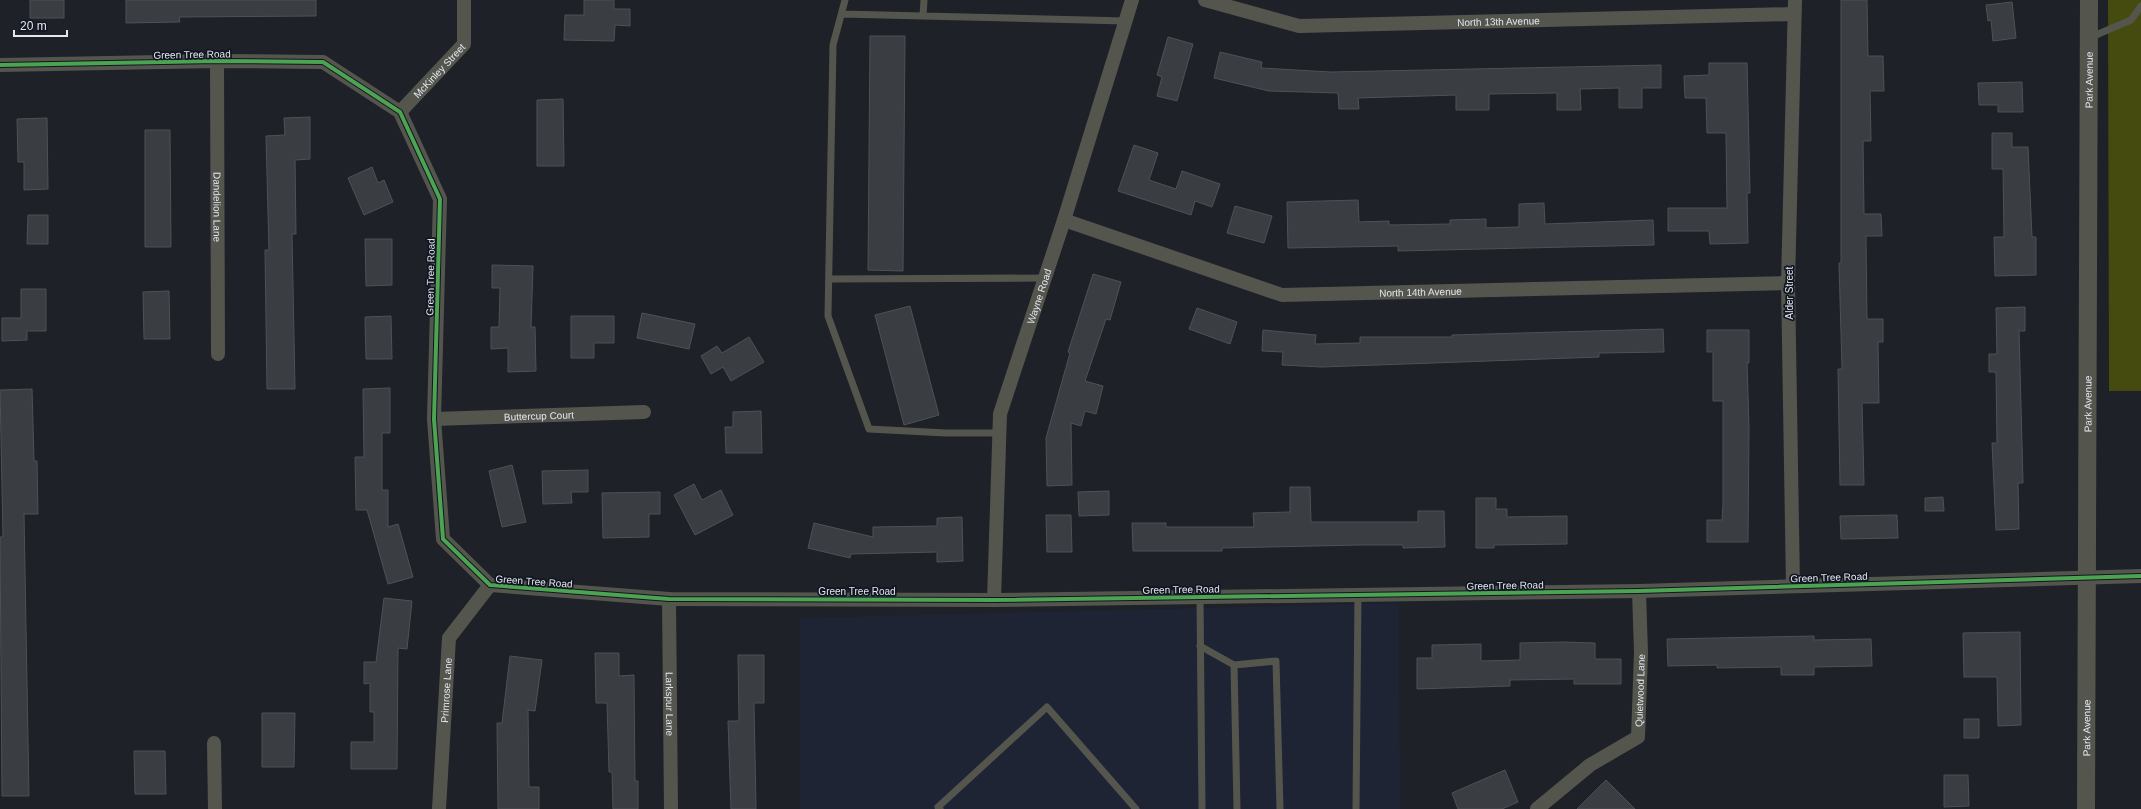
<svg xmlns="http://www.w3.org/2000/svg" width="2141" height="809" viewBox="0 0 2141 809" font-family="Helvetica,sans-serif">
	<rect width="100%" height="100%" fill="#1e2128"/>
	<path fill="#1e2434" d="M1399,603L1400,809H800V618Z"/>
	<path fill="#454b0e" d="M2108,0H2141V391H2109Z"/>
	<path fill="#3a3d42" stroke="#4e5156" d="M30,0H64V18H30Z
		M126,0H316V16L179,17L180,22L126,23Z
		M584,0H614V9H630V26L615,25L614,41L564,40L565,15H584Z
		M1841,0H1867L1868,56H1883L1884,91H1870L1871,141H1863L1864,214H1881L1882,236H1866L1867,319H1883V342H1878L1879,403H1862L1864,485H1840L1838,369H1842L1839,263H1841Z
		M2012,2L2016,38L1993,41L1991,20L1988,21L1986,5Z
		M870,36H905L903,271L868,270Z
		M1168,37L1193,44L1177,101L1157,96L1162,77L1157,75Z
		M1220,52L1262,62L1261,68L1331,72L1661,65V88H1642V108H1619V88L1580,89L1581,110H1557V93L1489,94V110H1456V95L1358,98L1359,109H1339L1338,93L1269,91L1214,78Z
		M1709,63H1747L1750,193H1747L1748,243L1710,244L1709,231H1668V208H1727L1726,133H1707L1706,98H1685L1684,76L1709,75Z
		M2022,82L2023,112H1998V105H1979L1978,83Z
		M563,99L564,166H537V100Z
		M310,117V159L295,160L296,234H292L295,389H267L265,250H269L266,136L285,135L284,118Z
		M47,118L48,189L24,190V162H18L17,119Z
		M145,130H170L171,247H145Z
		M1992,133H2012V147H2028L2032,237H2036V275L1995,276L1994,237H2004L2003,169H1992Z
		M1134,145L1158,153L1149,180L1176,189L1182,171L1220,184L1212,207L1195,201L1191,215L1118,191Z
		M372,167L378,183L384,180L393,202L364,215L348,178Z
		M1358,200L1359,222L1389,221V225L1450,224V220L1486,219V228L1519,227V204L1544,203L1545,224L1653,220L1654,245L1398,251V246L1288,248L1287,202Z
		M1235,206L1272,216L1264,243L1227,233Z
		M28,215H48V244H27Z
		M365,239H392V285L366,286Z
		M492,265L533,266L531,327H535L536,371L508,372V348L491,349V327H499L500,288H492Z
		M1093,274L1121,282L1110,320L1106,319L1085,381L1103,386L1096,414L1085,411L1081,426L1071,423L1072,485L1047,486L1046,438L1070,353L1068,352Z
		M21,289H46V331H27V340L2,341V318H21Z
		M169,291L170,339H144L143,292Z
		M910,306L939,415L904,425L875,315Z
		M2025,307V331H2019L2023,483H2018L2019,529L1996,530L1992,443H1997L1996,372H1989V354H1997L1996,308Z
		M1197,308L1237,322L1230,344L1189,329Z
		M642,313L695,324L689,349L637,338Z
		M391,316L392,359H366L365,317Z
		M571,316H614V343H594V358H571Z
		M1663,329L1664,352L1599,353V357L1322,367L1282,365L1283,352L1262,351L1263,330L1316,335L1315,344L1360,343V337H1452V335Z
		M1707,330H1749V363H1747L1749,428L1748,542H1707V520H1722L1723,504V401H1713V352H1707Z
		M749,337L764,362L731,381L723,367L711,374L701,356L717,346L722,353Z
		M390,388V433H382V490H388V527L398,524L413,577L388,584L367,510H356L355,457H364L363,389Z
		M32,389L34,461H37L38,514H24L29,796H2L0,537H3L0,390Z
		M761,411L762,453H726L725,427H733V412Z
		M512,465L526,522L502,527L489,471Z
		M588,470V492H571L572,503L543,504L542,471Z
		M694,484L702,500L721,490L733,515L695,535L674,495Z
		M1290,487H1310L1311,522H1418V511H1444L1445,547L1403,548V545H1360L1222,548V551H1133L1132,523H1166V527H1254L1253,513L1290,512Z
		M1109,491V515L1079,516L1078,492Z
		M660,492V514H649V537L603,538L602,493Z
		M1943,497L1944,511H1925V498Z
		M1476,498H1496V509H1507V517L1567,516V544L1494,545V548H1476Z
		M1046,515H1071L1072,552H1047Z
		M1897,515L1898,538L1841,539L1840,516Z
		M962,517L963,561L937,562V552L851,554L850,558L808,548L814,523L873,537V527L937,526V518Z
		M384,598L412,601L407,649L398,648L397,769H351V742H374V712H370V683L364,684V662H376Z
		M2020,632L2021,725L1998,726L1997,677H1964L1963,633Z
		M1814,636V640L1871,639L1872,666L1814,667V675H1781V667L1717,668V665L1668,666L1667,639Z
		M1563,642L1595,643V659H1621V684H1574V679L1510,680V686L1417,689V658H1432V645L1481,644V661L1520,660V643Z
		M595,653H619V676L634,675L635,781H638V809H613L612,772H609L607,703H596Z
		M738,655H764V703H754L756,809H731L728,721H739Z
		M510,656L542,660L535,711L528,710L529,787H539V809H498L497,723H502Z
		M262,713H295L294,767H262Z
		M1964,719H1979V738H1964Z
		M134,751H165L166,794H135Z
		M1505,770L1518,802L1502,809H1458L1452,793Z
		M1944,775H1968L1969,806L1944,807Z
		M1606,780L1635,809H1577Z"/>
	<g fill="none" stroke-linecap="round" stroke-linejoin="round">
		<path stroke="#54564e" stroke-width="7" d="M845,0L833,45L828,316L869,429L946,433H999
			M842,14L923,16L924,0
			M923,16L1125,21
			M2089,38L2131,20L2141,6
			M829,279L1045,278
			M1200,597L1202,809
			M1200,646L1234,665L1276,661L1280,809
			M1234,665L1237,809
			M940,809L938,807L1047,707L1136,809
			M1356,809L1358,595"/>
		<g stroke="#54564e" stroke-width="14">
			<path id="s1" d="M1205,0L1299,26L1794,14"/>
			<path id="s2" d="M217,61L218,354"/>
			<path d="M0,65L217,61L323,62L400,112L440,199L434,419L443,539L490,585L669,599L994,600L1639,591L2141,576"/>
			<path id="s3" d="M400,112L464,44V0"/>
			<path id="s4" d="M1064,220L1282,295L1788,283"/>
			<path id="s5" d="M434,419L644,412"/>
			<path d="M1793,586L1788,283L1795,0"/>
			<path id="s6" d="M669,599L671,809"/>
			<path id="s7" d="M994,600L1000,414L1064,220L1132,0"/>
			<path d="M214,743L215,809"/>
			<path id="s8" d="M439,809L449,638L490,585"/>
			<path id="s9" d="M1537,809L1590,765L1638,737L1641,653L1639,591"/>
		</g>
		<path stroke="#54564e" stroke-width="18" id="s10" d="M2086,809L2089,0"/>
		<defs>
			<path id="cycleway" d="M0,65L217,61L323,62L400,112L440,199L434,419L443,539L490,585L669,599L994,600L1639,591L2141,576"/>
		</defs>
		<use href="#cycleway" stroke="#121621" stroke-width="6"/>
		<use href="#cycleway" stroke="#4ca352" stroke-width="4"/>
	</g>
	<g text-anchor="middle" stroke-width="3.5" stroke-linejoin="round" paint-order="stroke">
		<g font-size="10" fill="#e3e7ef" stroke="#121621">
			<text dy="4" stroke="none"><textPath href="#s1" startOffset="297">North 13th Avenue</textPath></text>
			<text transform="translate(192 54) rotate(-1)" y="4">Green Tree Road</text>
			<text dy="4" stroke="none"><textPath href="#s3" startOffset="57">McKinley Street</textPath></text>
			<text dy="4" stroke="none"><textPath href="#s10" startOffset="729">Park Avenue</textPath></text>
			<text dy="4" stroke="none"><textPath href="#s2" startOffset="146">Dandelion Lane</textPath></text>
			<text transform="translate(430 277) rotate(-89)" y="4">Green Tree Road</text>
			<text dy="4" stroke="none"><textPath href="#s4" startOffset="369">North 14th Avenue</textPath></text>
			<text transform="translate(1789 293) rotate(-90)" y="4">Alder Street</text>
			<text dy="4" stroke="none"><textPath href="#s7" startOffset="310">Wayne Road</textPath></text>
			<text dy="4" stroke="none"><textPath href="#s10" startOffset="405">Park Avenue</textPath></text>
			<text dy="4" stroke="none"><textPath href="#s5" startOffset="105">Buttercup Court</textPath></text>
			<text transform="translate(1829 577) rotate(-2)" y="4">Green Tree Road</text>
			<text transform="translate(534 581) rotate(4)" y="4">Green Tree Road</text>
			<text transform="translate(1505 585) rotate(-1)" y="4">Green Tree Road</text>
			<text transform="translate(1181 589) rotate(-1)" y="4">Green Tree Road</text>
			<text x="857" y="595">Green Tree Road</text>
			<text dy="4" stroke="none"><textPath href="#s8" startOffset="119">Primrose Lane</textPath></text>
			<text dy="4" stroke="none"><textPath href="#s9" startOffset="171">Quietwood Lane</textPath></text>
			<text dy="4" stroke="none"><textPath href="#s6" startOffset="105">Larkspur Lane</textPath></text>
			<text dy="4" stroke="none"><textPath href="#s10" startOffset="81">Park Avenue</textPath></text>
		</g>
	</g>
	<path d="M14 30v6h53v-6" fill="none" stroke="#e3e7ef" stroke-width="2"/>
	<text x="20" y="30" font-size="12" fill="#e3e7ef" stroke="#121621" stroke-width="3" paint-order="stroke">20 m</text>
</svg>
